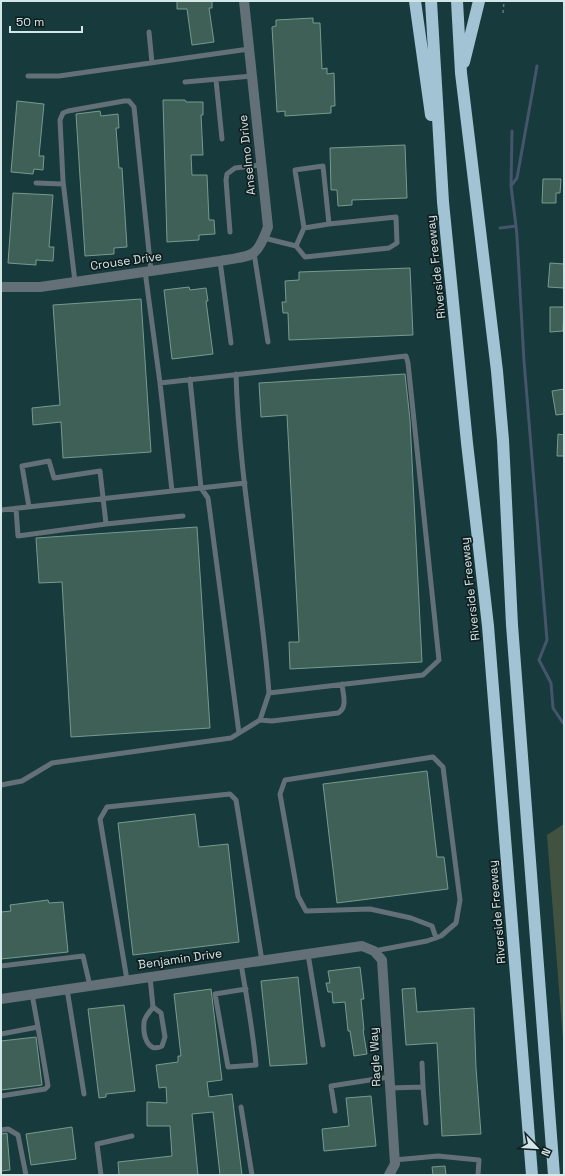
<svg xmlns="http://www.w3.org/2000/svg" width="565" height="1176" viewBox="0 0 565 1176" font-family="'Space Grotesk',sans-serif">
	<rect width="100%" height="100%" fill="#173a3c"/>
	<path fill="#415240" d="M564,824V1053L547,835Z"/>
	<g fill="none" stroke-linecap="round" stroke-linejoin="round">
		<path stroke="#45556c" stroke-width="3" d="M511,186L512,131
			M516,226L511,186L517,178L537,66
			M500,228L516,226L517,237L524,361L547,640L539,660L551,683L553,708L563,723"/>
	</g>
	<path fill="#3f6056" stroke="#789a8e" d="M177,1H212V8H209L214,42L192,45L187,9H177Z
		M313,18V23H320L322,69L327,68V74L334,73L335,106H331V113L285,116V111L277,112L272,27L276,26V20Z
		M163,100H185L186,102H203V115H201L203,155H191L192,175H207L209,220H214L215,234L199,235V240L167,242Z
		M17,101L44,104L39,156H44L43,170L34,169L33,174L11,172Z
		M100,111L101,116L118,114L119,128H116L119,168H122L127,247L114,248V254L85,256L76,114Z
		M405,145L407,198L352,200V205L338,206L337,190H331L330,148Z
		M543,179H561L560,193H556V203H542Z
		M13,193L53,195L49,247H54L53,261L36,260V265L8,263Z
		M550,263L564,264V288L548,287Z
		M410,268L413,335L289,340L288,313H283L282,302H286L285,281L299,280V272Z
		M189,287L190,290L206,288L208,301H206L213,354L172,359L164,290Z
		M141,299L151,452L63,458L61,422L33,425L32,408L60,405L53,305Z
		M550,307H564L563,331L550,332Z
		M405,374L410,420L422,662L290,669L289,642H299L287,415L261,417L259,383Z
		M564,389V414L556,415L552,391Z
		M558,434L564,435V456H557Z
		M197,527L210,728L71,737L62,582L39,583L36,538Z
		M427,771L437,857H444L448,889L337,903L323,784Z
		M195,814L199,847L228,844L239,942L133,955L118,823Z
		M48,900L49,903L63,902L68,952L1,959V912L11,911L10,905Z
		M360,967L364,999H361L364,1030H363L367,1054L354,1056L350,1031H348L345,1002L333,1003L332,992H328L326,983H330L328,971Z
		M298,977L307,1064L270,1066L261,981Z
		M415,988L417,1012L474,1008L476,1068L481,1134L442,1136L437,1043L406,1045L402,989Z
		M211,989L222,1080L207,1082L209,1097L232,1094L242,1175H220L213,1112L192,1114L198,1175H119L118,1162L172,1156L170,1126H147V1102L167,1103L166,1087L159,1088L156,1065L178,1062V1056H181L174,994Z
		M124,1005L135,1091L106,1094V1097L99,1098L88,1009Z
		M36,1037L42,1085L1,1090V1041Z
		M371,1096L376,1146L324,1151L322,1129L349,1126L346,1098Z
		M72,1127L76,1159L31,1165L26,1134Z
		M7,1133L10,1170L1,1171V1134Z
		M445,1166L446,1175H433L432,1167Z"/>
	<g fill="none" stroke-linecap="round" stroke-linejoin="round">
		<path stroke="#5f7c7e" stroke-width="1.5" stroke-dasharray="3 3" stroke-linecap="butt" d="M503,13L504,1"/>
		<path stroke="#637077" stroke-width="5" d="M149,32L152,63
			M28,76H59L249,49
			M216,80L222,139
			M185,82L252,76
			M36,183L63,184
			M304,228L329,224
			M230,232L226,180L227,174L235,168L261,165
			M264,238L296,246L304,228L295,170L323,166L329,224L396,217L397,243L389,248L305,257L296,246
			M254,253L268,342
			M220,261L231,343
			M75,282L63,181L60,120L63,113L68,111L124,101H129L134,107L151,271
			M236,374C239,481 261,587 269,693
			M190,379L201,488L245,483
			M160,383L172,491L201,488L208,498L239,733
			M16,508L18,536L106,524L100,471L54,478L49,461L22,466L29,507
			M1,510L172,491
			M106,524L183,516
			M260,720L272,721L338,713C348,707 343,695 342,684
			M1,785L22,781L52,763L231,738L260,720L269,693L423,675L439,660L408,363L406,356L160,383L145,271
			M374,951L427,941L441,936L456,923L460,900L443,767L433,757L285,780L280,794L298,896L306,911L370,909L411,918L432,926L436,938
			M308,954L323,1045
			M241,964C247,998 253,1031 256,1065L228,1067L215,994L246,989
			M1,966L83,956L90,986
			M150,977L153,1007C150,1012 144,1017 144,1023C143,1034 147,1054 162,1046L165,1037L161,1013L153,1007
			M127,980L100,819L107,807L230,794L236,800L262,961
			M67,989L84,1094
			M1,1034L38,1027L32,994
			M422,1063L423,1087
			M390,1088L423,1087L426,1123
			M1,1096L45,1089L48,1086L38,1027
			M241,1107L252,1175
			M335,1111L331,1086L389,1077
			M1,1130L8,1129L18,1135L26,1175
			M394,1160L438,1156L479,1160L478,1175
			M101,1175L97,1144L132,1136"/>
		<path stroke="#637077" stroke-width="10" d="M1,287H40L220,261C252,255 256,260 268,227L244,1
			M1,999L362,946L374,951L382,960L395,1164L389,1175"/>
		<path stroke="#a1c3d3" stroke-width="12" d="M415,1L431,115
			M431,1L443,202L467,443L488,626L532,1175
			M457,1L461,73L497,371L503,440L512,625L554,1175
			M464,62L479,1"/>
	</g>
	<g text-anchor="middle" stroke-width="3.5" stroke-linejoin="round" paint-order="stroke">
		<g font-size="12" fill="#d4e7e8" stroke="#101e1f">
			<text transform="translate(247 155) rotate(-96)" y="4">Anselmo Drive</text>
			<text transform="translate(126 261) rotate(-8)" y="4">Crouse Drive</text>
			<text transform="translate(436 267) rotate(-96)" y="4">Riverside Freeway</text>
			<text transform="translate(470 589) rotate(-96)" y="4">Riverside Freeway</text>
			<text transform="translate(497 912) rotate(-95)" y="4">Riverside Freeway</text>
			<text transform="translate(180 959) rotate(-8)" y="4">Benjamin Drive</text>
			<text transform="translate(375 1057) rotate(-93)" y="4">Ragle Way</text>
		</g>
	</g>
	<rect width="565" height="1176" fill="none" stroke="#d4e7e8" stroke-width="4"/>
	<g transform="translate(537 1148) rotate(115)" stroke="#101e1f" stroke-width="3" paint-order="stroke">
	<path d="M0-3L7 15L0 10L-7 15Z" fill="#d4e7e8"/>
	<text y="-6" font-size="11" font-weight="bold" text-anchor="middle" fill="#d4e7e8">N</text>
	</g>
	<path d="M10 26v6h72v-6" fill="none" stroke="#d4e7e8" stroke-width="2"/>
	<text x="16" y="26" font-size="12" fill="#d4e7e8" stroke="#101e1f" stroke-width="3" paint-order="stroke">50 m</text>
</svg>
